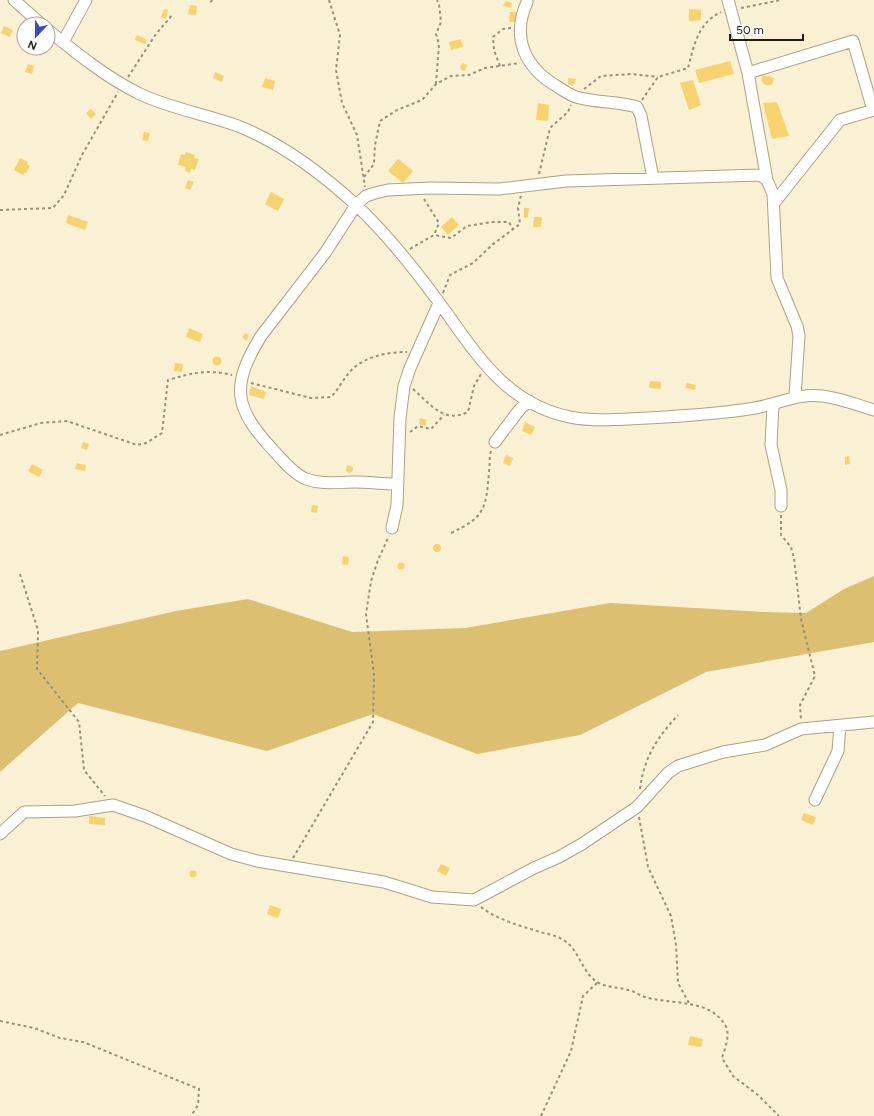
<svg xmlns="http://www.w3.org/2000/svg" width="874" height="1116" viewBox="0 0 874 1116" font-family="Figtree,sans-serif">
	<rect width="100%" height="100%" fill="#faf0d3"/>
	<path fill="#dcbf71" d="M874,576V642L706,672L580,735L477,754L373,714L267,751L78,703L0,772V651L176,611L248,599L352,632L465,628L610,603L765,612L806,613L844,589Z"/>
	<path fill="#f6d36f" d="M506,1L512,3L511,8L503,6Z
		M190,5L197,6L196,15L188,14Z
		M164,9L168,10L166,19L161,17Z
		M689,9L701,10V20L689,21Z
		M510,12H520L519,22H509Z
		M4,26L13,30L10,37L1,33Z
		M137,35L147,40L145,44L135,40Z
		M461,39L463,47L451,50L449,42Z
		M730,61L734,74L699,83L695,70Z
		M463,63L467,65L465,71L461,70L460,66Z
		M28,64L34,66L32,74L25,72Z
		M215,72L224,76L222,82L213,78Z
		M763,75L774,78L772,85H765L761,80Z
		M265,78L275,81L273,90L262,87Z
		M568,78L576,79L574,86L568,84Z
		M693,80L701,105L689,110L680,83Z
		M777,102L789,136L772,139L763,103Z
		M538,103L549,105L548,121L536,120Z
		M91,109L96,114L91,119L86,113Z
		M144,132L150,133L148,141L142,140Z
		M186,152L195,155L194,158L199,159L195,170L191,169L190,173L185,171L186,167L178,165L181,154L185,155Z
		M20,158L28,162L27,164L30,166L26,173L25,172L23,175L14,170Z
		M398,159L413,171L403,183L388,171Z
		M188,180L194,182L190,190L185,188Z
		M271,192L284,199L278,211L265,204Z
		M524,208H529L528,217L524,218Z
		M68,215L88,222L85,230L66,223Z
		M452,217L459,225L448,235L441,227Z
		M534,217H542L541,227H533Z
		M189,328L203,334L200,342L186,337Z
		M246,333L249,336L246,341L242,337Z
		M212.5 361a4.5 4.5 0 1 1 9 0a4.5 4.5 0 1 1-9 0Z
		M175,363L183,364L182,372L174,371Z
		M650,381L661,382V389L649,388Z
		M687,383L696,385L695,390L685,388Z
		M251,386L266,392L264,399L249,395Z
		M420,418L427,420L425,426L419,424Z
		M525,422L535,427L531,435L522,431Z
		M83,442L89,444L87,450L81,448Z
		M506,455L513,458L510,466L503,463Z
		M849,456L850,464L845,465V457Z
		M77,463L86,465L85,471L75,469Z
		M32,464L43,470L39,477L28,471Z
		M347,465L353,467V471L349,473L346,471Z
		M312,505L318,506L317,513L311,512Z
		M433 548a4 4 0 1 1 8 0a4 4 0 1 1-8 0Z
		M343,556L349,557L348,565L342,564Z
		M397.5 566a3.5 3.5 0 1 1 7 0a3.5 3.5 0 1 1-7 0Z
		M804,813L816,817L813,825L801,820Z
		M89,816L105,818V825L89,824Z
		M441,864L450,868L446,876L437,871Z
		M189.5 874a3.5 3.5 0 1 1 7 0a3.5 3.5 0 1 1-7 0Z
		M270,905L281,909L278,918L267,914Z
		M690,1036L703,1039L701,1047L688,1045Z"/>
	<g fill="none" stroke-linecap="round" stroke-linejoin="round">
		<defs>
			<path id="minor" d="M14,0L41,24
				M728,0L748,73L767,180
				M527,2C511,38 525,68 558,87C564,91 570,95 576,97C596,103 617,101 637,107L641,116L653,178
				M48,30C76,53 107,78 140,94C172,109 205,114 238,126C281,143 321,173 355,204C386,233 413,267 438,301C474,350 504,404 570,417C595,422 623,419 648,418C684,416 720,414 755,408C778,404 798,393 822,396C840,398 857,405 874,410
				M63,42L86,0
				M748,73L853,41L873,110
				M774,203L840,120L874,110
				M773,404L771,445L781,490V506
				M495,442L520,409L529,401
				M397,484C383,484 369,482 355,482C338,482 322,485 306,479C294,474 283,461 274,451C234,408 230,387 261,336L325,253L356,205L366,196L375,193L388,190L430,188L499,189L566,181L760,175L767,180L773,194L777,278L797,326L799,336L795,396
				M392,528L397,505L400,418L404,386L410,368L439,303
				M815,800L838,751L840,726
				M0,834L24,812L75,811L113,805L145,816L231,854L257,861L384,882L432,897L474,900L534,868L559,857L582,844L637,807L668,773L678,766L723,752L765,745L801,729L874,722"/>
		</defs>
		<use href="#minor" stroke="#aba186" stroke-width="13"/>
		<path stroke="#97907c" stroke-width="2" stroke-dasharray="3 3" stroke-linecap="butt" d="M329,0L340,35L336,70L342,103L357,135L365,187
			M210,2L213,0
			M741,8L781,0
			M500,66L494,50L493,37L503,29L511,28
			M128,77L156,34L173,14
			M436,84L439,44L436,34L441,22L439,4L437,0
			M584,89L601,76L631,74L658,77
			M642,100L658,77L688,68C694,45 698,23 721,12
			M539,174L550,128L568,112L571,105
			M364,177L374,164L375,145L380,121L397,110L422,100L436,84L451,76L469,75L485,68L520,63
			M424,199L439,223L434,235
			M0,210L53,208L64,195L82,155L118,92
			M410,249L434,235L451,238L467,226L492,222H509L513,229
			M443,293L450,275L473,263L492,245L520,224L518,208L521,195
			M251,383L311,398L331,397C338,390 342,381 348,374C361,357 386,352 407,352
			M413,389C430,404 444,424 468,412L474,386L481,374
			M410,432L418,426L431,429L444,415
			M0,435L41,423L67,421L137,445L146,443L162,433L168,380C192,373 208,369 232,375
			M781,515V535L791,547L794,558L801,619L815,676L800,705L801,720
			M451,533C485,517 486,509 489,472C490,465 489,457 491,451
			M20,574L38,630L37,669L79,722L84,770L105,796
			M640,789C644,757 657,738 678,715
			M639,817L648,867L671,916L676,945L678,983L689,1003
			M293,858L373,722L374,674L366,614L371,581L378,560L389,536
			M481,907C495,918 516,925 534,930C544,934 555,934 565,941C580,951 582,974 599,983C609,988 618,987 628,990C634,991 639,995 645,997C671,1005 709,998 725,1025C731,1034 725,1048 722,1058L733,1076L758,1095L779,1116
			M0,1021L34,1028L60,1038L83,1042L199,1089L198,1105L191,1116
			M541,1116L571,1051L583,996L598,982"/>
		<use href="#minor" stroke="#fff" stroke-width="11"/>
	</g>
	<g transform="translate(36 36) rotate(202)"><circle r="19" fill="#fdfdfd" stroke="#a5a39f"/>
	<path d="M0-3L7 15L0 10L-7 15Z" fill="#364bbd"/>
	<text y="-6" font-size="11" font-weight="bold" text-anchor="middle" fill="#211d13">N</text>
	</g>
	<path d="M730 34v6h73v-6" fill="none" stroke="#211d13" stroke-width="2"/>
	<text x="736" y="34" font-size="12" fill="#211d13" stroke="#fdfdfd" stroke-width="3" paint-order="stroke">50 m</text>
</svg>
